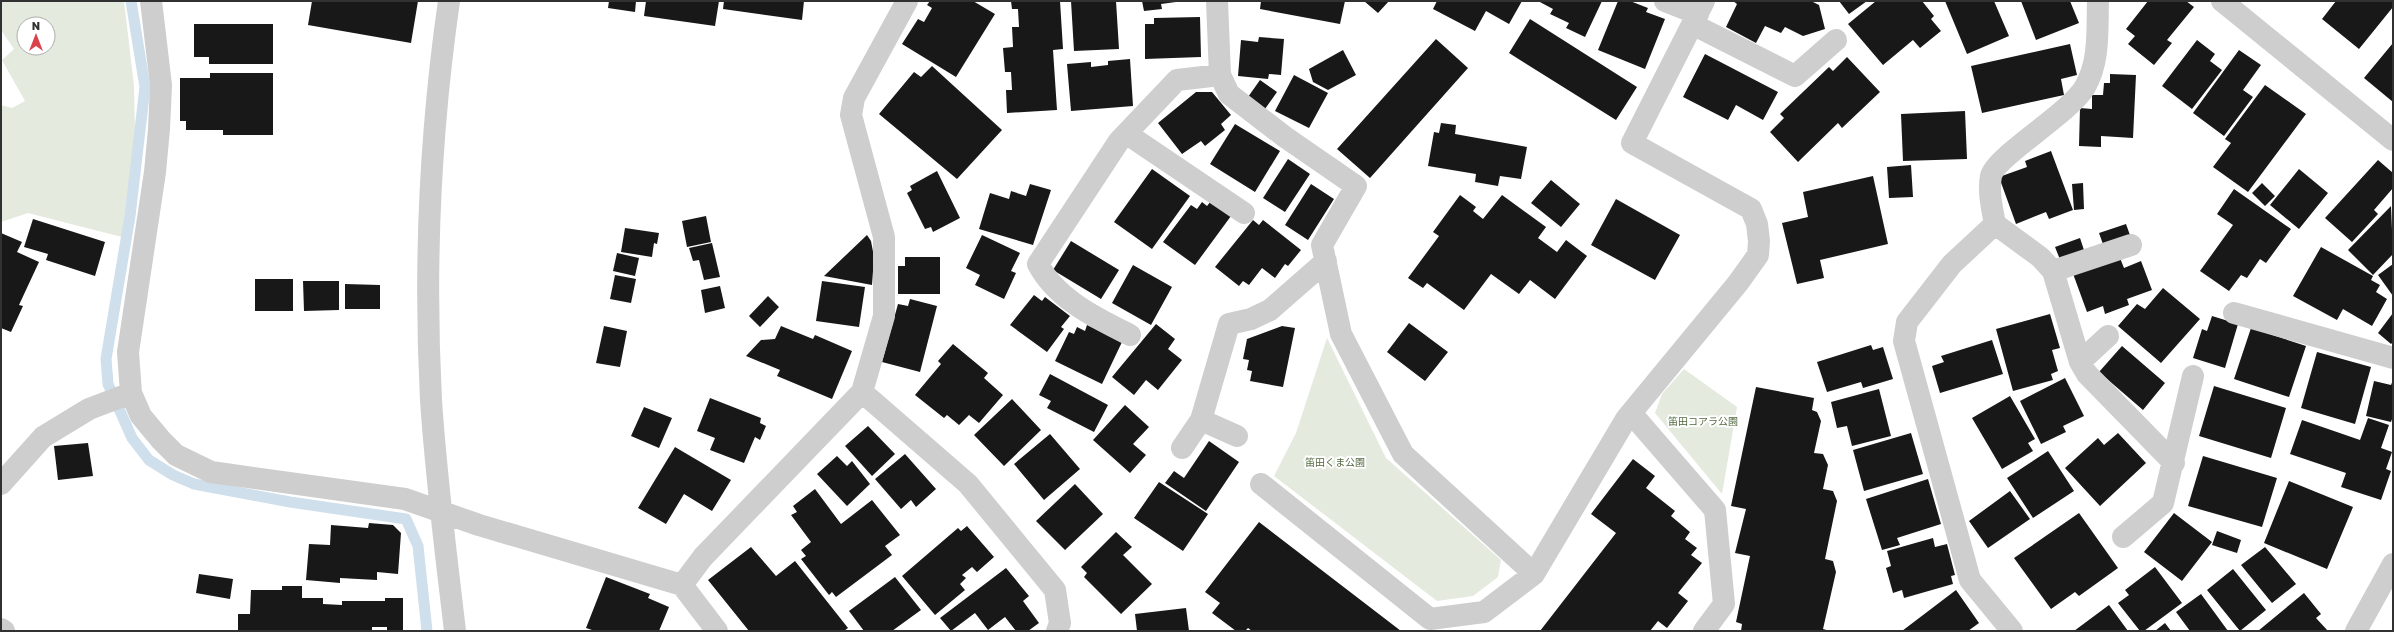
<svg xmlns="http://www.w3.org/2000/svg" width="2394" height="632" viewBox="0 0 2394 632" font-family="'Golos Text','Noto Sans JP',sans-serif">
	<rect width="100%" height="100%" fill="#fff"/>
	<path fill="#e4eade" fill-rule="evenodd" d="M1,1H124L134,86L135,133L122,237L28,213L1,222V105L12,108L25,101L2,60L14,49L1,30ZM24,24H48V48H24Z
		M1327,338L1386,458L1501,560L1498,577L1473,596L1437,601L1274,476L1296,433Z
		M1684,369L1737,407L1722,494L1655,413L1662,394Z"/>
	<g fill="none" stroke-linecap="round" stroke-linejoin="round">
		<path stroke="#cfdfeb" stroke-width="11" d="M131,1L145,87L130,216L106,359L108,384L132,438L149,460L173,475L194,484L290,502L406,519L418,546L427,631"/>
	</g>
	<path fill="#181818" d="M312,1H418L411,43L308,25Z
		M609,1H636L635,12L608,8Z
		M646,1H719L715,26L644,16Z
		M724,1H804L802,20L723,9Z
		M930,1H973L995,14L956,77L902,44L918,19L924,22L932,8L927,5Z
		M1011,1H1060L1063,49L1053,50L1057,110L1007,113L1006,90H1012L1011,72H1005L1003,48L1013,47L1012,27H1019L1018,9H1012Z
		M1071,1H1116L1119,49L1074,51Z
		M1142,1H1176V2L1161,4L1162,9L1144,11Z
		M1261,1H1345L1340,24L1260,9Z
		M1364,1H1389L1378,13Z
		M1437,1H1522L1509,24L1486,11L1475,31L1433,9Z
		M1538,1H1602L1585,37L1566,28L1569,23L1550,14L1553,9Z
		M1618,1H1630L1648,8L1646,12L1665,19L1645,69L1598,50Z
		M1733,1H1811L1819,5L1825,29L1803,36L1785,27L1781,33L1765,26L1756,43L1726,27L1737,4Z
		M1839,1H1867L1849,14Z
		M1876,1H1922L1934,16L1931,19L1941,31L1920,48L1913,40L1883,65L1848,24Z
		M1945,1H1994L2009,36L1967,54Z
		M2021,1H2070L2079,23L2036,40Z
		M2148,1H2186L2194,7L2167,40L2172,43L2154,65L2128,44L2135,36L2126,29Z
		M2336,1H2393V7L2359,49L2322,19Z
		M1200,17L1201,57L1145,59V24H1154V18Z
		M1530,19L1637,87L1616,120L1509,53Z
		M194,24H273V64H209V57H194Z
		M1259,37L1284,39L1281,75L1269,74L1268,79L1238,76L1241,40L1258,42Z
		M1436,39L1468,68L1370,178L1337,149Z
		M2197,40L2215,54L2210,61L2222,70L2192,109L2162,86Z
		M2393,43V102L2364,78Z
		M2070,44L2077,75L2061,79L2064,95L1982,113L1971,66Z
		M1343,50L1356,75L1328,90L1313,82L1309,69Z
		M2239,50L2261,65L2243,90L2253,97L2224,136L2193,113Z
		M1705,54L1778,92L1763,120L1736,105L1728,120L1683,97Z
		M1847,57L1880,92L1842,128L1838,123L1798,162L1770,132L1784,118L1780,114L1829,67L1833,71Z
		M1130,59L1133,106L1071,111L1067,64L1091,62V67L1108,65V61Z
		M932,66L1002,130L957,179L879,114L914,72L921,77Z
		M210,73H273V135H223V130H186V121H180V78H210Z
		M2110,74L2136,75L2133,138L2101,136V147L2079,146L2080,108L2092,109V95H2103L2104,83H2110Z
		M1294,75L1328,93L1309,128L1275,111Z
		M1260,80L1277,92L1265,109L1248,97Z
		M2265,85L2306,114L2248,192L2213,167L2231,143L2225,139Z
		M1196,92H1212L1231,115L1221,124L1225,130L1205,146L1201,141L1182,154L1158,123Z
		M1965,111L1967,159L1903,161L1901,114Z
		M1441,123L1456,125L1455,134L1527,147L1521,179L1500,176L1498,186L1475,182L1476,174L1428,166L1434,132L1439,133Z
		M1235,124L1280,151L1255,192L1210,164Z
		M2051,151L2073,210L2049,219L2046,212L2016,224L1999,177L2027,167L2025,161Z
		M1288,159L1310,174L1285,212L1263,198Z
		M2378,160L2393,173V188L2374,210L2378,214L2352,242L2325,218Z
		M1911,165L1913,197L1889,198L1887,167Z
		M1152,169L1190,196L1152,249L1114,222Z
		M2299,169L2328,193L2299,229L2270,205Z
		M937,171L960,218L933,232L931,227L925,229L907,193L912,190L910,186Z
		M1873,176L1888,244L1820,260L1824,278L1797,284L1782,223L1808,217L1803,192Z
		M1551,180L1580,204L1561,227L1531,203Z
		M2083,183L2084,209L2074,210L2072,184Z
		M2262,183L2275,196L2265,206L2252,193Z
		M1030,184L1051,190L1033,245L979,229L990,193L1009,199L1011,191L1026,196Z
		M1311,184L1334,199L1308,240L1285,225Z
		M2234,189L2291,229L2266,263L2260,259L2247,278L2241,275L2229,291L2200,271L2233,225L2217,214Z
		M1460,195L1476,207L1473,211L1483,219L1502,195L1546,227L1538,238L1557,252L1566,240L1587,256L1555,299L1530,280L1519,294L1491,274L1464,310L1427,283L1423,288L1408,278L1439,236L1433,232Z
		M1616,199L1680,235L1655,280L1591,245Z
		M1211,201L1231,216L1195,265L1163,242L1191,205L1197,209L1202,202L1207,206Z
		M2391,206L2393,254L2373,275L2348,250Z
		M706,216L711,242L687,247L682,221Z
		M33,219L105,242L95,276L46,260L48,254L24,247Z
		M1253,220L1259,225L1263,220L1301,250L1288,266L1285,264L1275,278L1262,268L1249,285L1243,281L1239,286L1215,267Z
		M2126,224L2131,238L2104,247L2099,233Z
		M625,228L659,233L657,244L654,243L652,257L621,252Z
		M1,233L22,242L17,252L39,262L19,305L23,306L11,332L1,328Z
		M867,235L871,241L874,257L872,285L824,276Z
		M982,235L1020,253L1011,271L1016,273L1004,299L975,285L980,275L966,268Z
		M2080,238L2085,253L2061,262L2055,247Z
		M1071,241L1119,270L1101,299L1053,270Z
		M712,243L720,277L704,280L699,260L693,261L689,248Z
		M2321,247L2373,276L2371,280L2380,285L2376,292L2387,299L2372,326L2343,309L2337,320L2293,296Z
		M617,253L639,258L635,276L613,271Z
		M2118,253L2124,268L2141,261L2152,290L2127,299L2129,305L2105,314L2103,306L2087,312L2072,271Z
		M905,257H940V294H898V266H905Z
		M2393,264V296L2378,275Z
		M1133,265L1172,287L1151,325L1112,303Z
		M615,275L636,279L631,303L610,299Z
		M255,279H293V311H255Z
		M303,281H339V310L304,311Z
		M822,281L865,287L859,327L816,321Z
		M345,284L380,285V309H345Z
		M720,286L725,308L705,313L701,290Z
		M2163,288L2200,319L2161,363L2118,326L2137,304L2145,309Z
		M1034,295L1042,301L1045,297L1070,316L1061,327L1064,329L1047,352L1010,325Z
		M768,296L779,307L760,327L749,316Z
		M910,299L937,306L920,372L882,362L898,304L908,306Z
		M2393,313V342L2391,344L2378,333Z
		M2050,314L2060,348L2052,350L2058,371L2051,374L2053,380L2013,391L1996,329Z
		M2212,316L2238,324L2225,368L2193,358L2202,329L2207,331Z
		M1409,323L1448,352L1425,381L1387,352Z
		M1156,324L1175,339L1168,349L1182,360L1158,390L1146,380L1134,395L1112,377Z
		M1087,325L1122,342L1102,384L1055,361L1069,332L1074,334L1077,327L1085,331Z
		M604,326L627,331L620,367L596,363Z
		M781,326L813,339L815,335L852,351L832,399L777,376L780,370L746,356L761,340L775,339Z
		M1282,326L1295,328L1283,387L1250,381L1252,371L1247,370L1249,360L1243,359L1247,339Z
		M2251,328L2306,346L2289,397L2234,379Z
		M1992,340L2003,374L1940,393L1932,366L1944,362L1941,356Z
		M953,344L988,373L984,378L1003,395L979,423L969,415L959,425L947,415L944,418L915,395L941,364L938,361Z
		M1871,345L1873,350L1883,347L1893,379L1863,388L1861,382L1827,392L1817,362Z
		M2122,346L2165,383L2143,410L2099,372Z
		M2317,352L2371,367L2355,424L2301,408Z
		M1050,374L1108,405L1094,432L1047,408L1051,401L1039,395Z
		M2065,378L2084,416L2063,426L2066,432L2041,444L2020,401Z
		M2393,380V416L2391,422L2366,416L2374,381L2391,385Z
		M2214,386L2286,408L2271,458L2199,436Z
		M1756,387L1814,398L1812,410L1817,412L1821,421L1814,453L1823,454L1828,465L1823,489L1833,491L1837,501L1825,559L1833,561L1836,572L1823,629L1830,631H1741L1742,624L1736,622L1750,556L1735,553L1746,509L1731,506Z
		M1879,389L1891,436L1852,446L1847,426L1837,428L1831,402Z
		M2010,396L2035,439L2028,443L2033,451L2002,469L1972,418Z
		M710,398L761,418L760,423L766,426L760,440L755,437L744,463L710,450L715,438L697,431Z
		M1012,399L1041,430L1004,466L974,435Z
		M1125,405L1149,427L1133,444L1146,455L1130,473L1093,440Z
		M644,407L672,418L659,448L631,436Z
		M2368,418L2389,425L2381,448L2392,452L2386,469L2391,471L2381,500L2341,487L2346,473L2290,454L2302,420L2360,440Z
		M868,426L895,454L872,476L845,446Z
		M1911,433L1923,474L1864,491L1853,450Z
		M2118,433L2146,463L2100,506L2065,468L2098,438L2104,445Z
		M1050,434L1080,469L1044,500L1014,464Z
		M1209,441L1239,462L1206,511L1165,483L1174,471L1184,478Z
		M88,443L93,476L58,480L54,446Z
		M675,447L731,480L712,511L684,494L666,524L638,508Z
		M2048,451L2074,491L2033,518L2007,478Z
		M905,454L936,489L916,507L911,500L901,509L875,479Z
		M837,456L847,466L852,461L870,484L847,506L817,474Z
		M2203,456L2277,478L2262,527L2188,506Z
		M1633,459L1655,476L1646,488L1675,511L1671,516L1690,532L1685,539L1697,548L1691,555L1702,563L1678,593L1688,601L1667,628L1658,621L1650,631H1540L1616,533L1591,514Z
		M1928,479L1941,524L1897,538L1900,545L1882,550L1866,499Z
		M2289,481L2353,507L2327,569L2264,543Z
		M1159,482L1208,514L1183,551L1134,518Z
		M1075,484L1103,514L1065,550L1036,521Z
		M815,489L841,524L872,500L900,535L885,546L892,555L836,597L832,592L829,595L801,559L806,556L801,550L811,542L791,515L797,512L793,506Z
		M2010,491L2030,519L1988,548L1969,521Z
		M2079,513L2118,568L2079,596L2075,592L2051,609L2014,558Z
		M2174,513L2212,542L2182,581L2144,552Z
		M1259,522L1401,631H1252L1248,628L1245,631H1236L1212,613L1220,603L1205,592Z
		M369,523L393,525L401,533L398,574L377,572V580L340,578V583L306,580L309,544L330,545L331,525L368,528Z
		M967,526L994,557L977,572L972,567L962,575L966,578L960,584L965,590L935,615L902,576L958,528L961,531Z
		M2217,531L2241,540L2237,553L2212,545Z
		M1116,532L1132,547L1123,555L1152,584L1121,614L1084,577L1087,573L1081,567Z
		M1933,538L1935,547L1947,544L1955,575L1951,576L1953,584L1904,598L1902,590L1893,593L1886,568L1891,566L1887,551Z
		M751,547L776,576L795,561L848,628L844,631H749L708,580Z
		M2265,547L2296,584L2272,603L2241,565Z
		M2155,567L2182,603L2144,631H2140L2118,603L2129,595L2125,590Z
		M1006,568L1029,596L1023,601L1039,623L1028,631H1016L1005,617L988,630L975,613L951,631L940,618Z
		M2233,569L2266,610L2240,631L2207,590Z
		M199,574L233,579L230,599L196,593Z
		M606,577L650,594L648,598L669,607L659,631H595L586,628Z
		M895,577L921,610L892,631H864L849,611Z
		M282,586H302V598H323V604L342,605V601H385V598H403V631H387V627H372V631H238V614H250L251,590H282Z
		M1956,590L1979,623L1968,631H1902Z
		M2304,593L2321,614L2316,618L2328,631H2258Z
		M2201,594L2228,631H2190L2176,612Z
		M2109,605L2128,631H2074Z
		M1186,608L1189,631H1137L1135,614Z
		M2165,623L2171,631H2155Z"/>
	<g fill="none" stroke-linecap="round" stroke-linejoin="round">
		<path stroke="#cecece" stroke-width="22" d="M151,1L161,85L159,129L155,172L128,352L131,393L141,416L161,440L176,455L211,472L405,499L479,525L682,585L703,557L862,392L884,316V237L851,115L854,98L907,1
			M449,1C430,133 424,267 431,400C436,477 446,554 455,631
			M1217,1L1220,75L1229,94L1285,137L1356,186L1322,245L1341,334L1403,454L1534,574L1626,419L1738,283L1758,255L1759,241L1757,224L1751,209L1632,143L1704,1
			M1665,1L1698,14
			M2222,1L2393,140
			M1692,24L1795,76L1836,40
			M1127,134L1244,213
			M1995,224C1992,209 1988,191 1991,176C1995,157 2070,113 2085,87C2100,61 2097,30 2098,1
			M2053,271L2131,245
			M2234,313L2393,358
			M1130,335C1096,318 1056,299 1038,264L1119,141L1177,80L1220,75
			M2080,362L2108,336
			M862,392L968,484L1055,590L1060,623L1057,631
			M1631,413L1715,510L1724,604L1704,631
			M1201,420L1237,436
			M1182,448L1201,420L1229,324L1251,319L1270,310L1326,261
			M1,484L43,437L89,409L131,393
			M1261,484L1430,619L1484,612L1534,574
			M2123,537L2163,503L2193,376
			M682,585L717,631
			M1,629L4,631
			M2012,631L1970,580L1904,341L1907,322L1952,264L1995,224L2040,257L2053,271L2080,362L2087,374L2174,463
			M2356,631L2393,564"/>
	</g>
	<g text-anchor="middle" stroke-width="4" stroke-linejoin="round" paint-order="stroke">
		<g font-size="10" fill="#536a41" stroke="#fff">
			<text x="1703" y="425">笛田コアラ公園</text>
			<text x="1335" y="466">笛田くま公園</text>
		</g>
	</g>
	<rect width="2394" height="632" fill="none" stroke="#313131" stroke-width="4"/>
	<g transform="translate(36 36)"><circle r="19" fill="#ffffff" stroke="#adadad"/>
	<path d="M0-3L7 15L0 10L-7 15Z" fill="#d9424a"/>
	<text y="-6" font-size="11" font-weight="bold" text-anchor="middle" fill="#313131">N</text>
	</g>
</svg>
